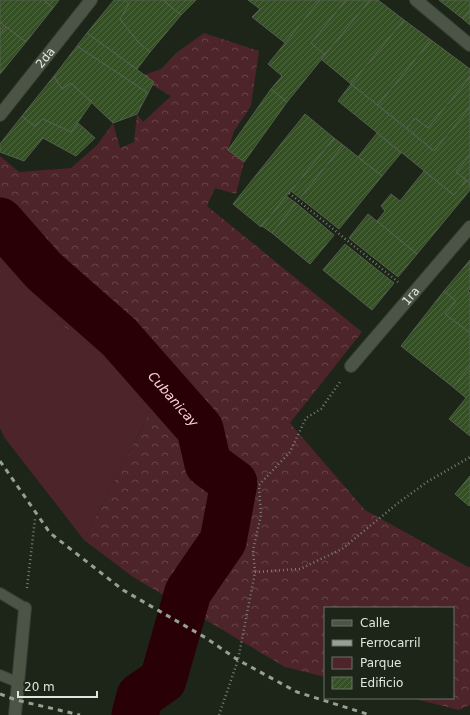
<svg xmlns="http://www.w3.org/2000/svg" width="470" height="715" viewBox="0 0 470 715" font-family="'DejaVu Sans',sans-serif">
	<defs>
		<pattern id="forest-crowns" width="20" height="18" patternUnits="userSpaceOnUse"><rect width="20" height="18" fill="#4d2429"/><path d="M2 6a3 3 0 1 1 6 0M12 15a3 3 0 1 1 6 0" fill="none" stroke="#664448"/></pattern>
		<pattern id="building-hatch" width="6" height="6" patternUnits="userSpaceOnUse"><rect width="6" height="6" fill="#345024"/><path d="M-1 1l2-2M0 6l6-6M5 7l2-2" fill="none" stroke="#516943"/></pattern>
	</defs>
	<rect width="100%" height="100%" fill="#1c2518"/>
	<path fill="#4d2429" d="M0,251L63,326L143,382L153,406L84,540L4,437L0,428Z"/>
	<path fill="url(#forest-crowns)" d="M204,33L259,51L251,106L234,131L228,150L244,162L236,194L215,188L207,206L362,332L290,423L365,510L468,567H470V705L459,710L411,698H453V608H325V677L285,667L133,577L84,540L153,406L143,382L63,326L0,251V156L19,172L71,168L98,144L113,123L120,148L134,142L137,114L143,122L171,96L138,77L161,69L176,53Z"/>
	<g fill="none" stroke-linecap="round" stroke-linejoin="round">
		<path stroke="#290006" stroke-width="47" id="s1" d="M0,221L43,270L119,337L200,429L208,464L234,483L223,541L188,592L163,680L140,696L135,715"/>
	</g>
	<path fill="url(#building-hatch)" stroke="#545f4f" d="M0,0H44L53,8L26,42L0,22Z
		M44,0H59L53,8Z
		M114,0H125L129,4L120,19L139,43L150,52L137,69L87,33Z
		M125,0H163L181,15L150,52L139,43L120,19L129,4Z
		M163,0H196L181,15Z
		M248,0H320L285,43L252,17L260,9Z
		M320,0H346L311,43L325,55L287,102L271,89L282,76L268,64Z
		M346,0H370L325,55L311,43Z
		M370,0H378L404,20L351,84L321,59Z
		M439,0H470V11L463,19Z
		M470,11V25L463,19Z
		M404,20L431,40L378,105L351,84Z
		M0,22L6,27L0,34Z
		M6,27L26,42L0,74V34Z
		M87,33L154,82L148,93L77,46Z
		M431,40L470,69V77L428,128L415,118L407,128L378,105Z
		M77,46L148,93L137,114L113,123L71,83L62,89L54,76Z
		M54,76L62,89L71,83L92,102L71,132L43,119L34,126L22,116Z
		M470,77V107L434,151L407,128L415,118L428,128Z
		M351,84L434,151L470,107V155L456,172L466,180L454,195L338,101Z
		M271,89L287,102L244,162L228,150Z
		M305,114L334,138L261,227L233,204Z
		M22,116L34,126L43,119L71,132L78,123L95,138L76,156L43,138L24,161L0,152V144Z
		M377,133L401,153L382,176L358,157Z
		M334,138L343,145L300,198L291,191Z
		M343,145L382,176L339,229L300,198Z
		M470,155V183L456,172Z
		M424,171L454,195L466,180L470,183V190L417,254L377,221L385,211L381,206L391,194L400,201Z
		M286,196L296,203L272,233L262,226Z
		M296,203L334,235L310,264L272,233Z
		M368,214L417,254L398,277L349,238Z
		M345,244L394,283L372,310L323,270Z
		M470,260V289L468,291L470,293V333L445,314L456,301L444,291Z
		M444,291L456,301L445,314L470,333V366L453,387L401,346Z
		M470,366V436L449,419L466,398L453,387Z
		M470,476V505L469,506L455,494Z"/>
	<g fill="none" stroke-linecap="round" stroke-linejoin="round">
		<defs>
			<path id="lane" d="M0,593L25,608
				M0,675L17,682"/>
			<g id="street">
				<path id="s2" d="M0,115L91,0"/>
				<path id="s3" d="M351,366L470,227"/>
				<path d="M15,715L25,608"/>
			</g>
			<path id="secondary" d="M416,0L470,45"/>
		</defs>
		<use href="#lane" stroke="#363e34" stroke-width="12"/>
		<use href="#street" stroke="#363e34" stroke-width="14"/>
		<use href="#secondary" stroke="#363e34" stroke-width="14"/>
		<path stroke="#788074" stroke-width="2.5" stroke-dasharray="1 3" stroke-linecap="butt" d="M289,193L398,282
			M255,572L300,569L342,549L398,503L427,482L470,457
			M27,588L35,519
			M219,715L238,660L255,572L253,550L261,515L259,485L290,452L306,418L321,409L340,382"/>
		<use href="#lane" stroke="#4a5545" stroke-width="10"/>
		<use href="#street" stroke="#4a5545" stroke-width="12"/>
		<use href="#secondary" stroke="#4a5545" stroke-width="12"/>
		<path stroke="#989f94" stroke-width="3" stroke-dasharray="5 5" stroke-linecap="butt" d="M0,461L50,533L123,590L206,638L238,660L297,692L370,715
			M0,694L16,700L80,715"/>
	</g>
	<g text-anchor="middle" stroke-width="3" stroke-linejoin="round" paint-order="stroke">
		<g font-size="12" fill="#e0e6dd" stroke="#1c2518">
			<text dy="4" stroke="none"><textPath href="#s2" startOffset="73">2da</textPath></text>
			<text dy="4" stroke="none"><textPath href="#s3" startOffset="92">1ra</textPath></text>
		</g>
		<g font-size="13" font-style="italic" fill="#fbd4d6" stroke="#1c2518">
			<text dy="5" stroke="none"><textPath href="#s1" startOffset="249">Cubanicay</textPath></text>
		</g>
	</g>
	<rect x="324" y="607" width="130" height="92" fill="#1c2518" stroke="#6a7267"/>
	<rect x="332" y="620" width="20" height="6" fill="#4a5545" stroke="#6a7267"/>
	<text x="360" y="627" font-size="12" fill="#e0e6dd">Calle</text>
	<rect x="332" y="640" width="20" height="6" fill="#989f94" stroke="#6a7267"/>
	<text x="360" y="647" font-size="12" fill="#e0e6dd">Ferrocarril</text>
	<rect x="332" y="657" width="20" height="12" fill="#4d2429" stroke="#6a7267"/>
	<text x="360" y="667" font-size="12" fill="#e0e6dd">Parque</text>
	<rect x="332" y="677" width="20" height="12" fill="url(#building-hatch)" stroke="#6a7267"/>
	<text x="360" y="687" font-size="12" fill="#e0e6dd">Edificio</text>
	<path d="M18 691v6h79v-6" fill="none" stroke="#e0e6dd" stroke-width="2"/>
	<text x="24" y="691" font-size="12" fill="#e0e6dd" stroke="#1c2518" stroke-width="3" paint-order="stroke">20 m</text>
</svg>
